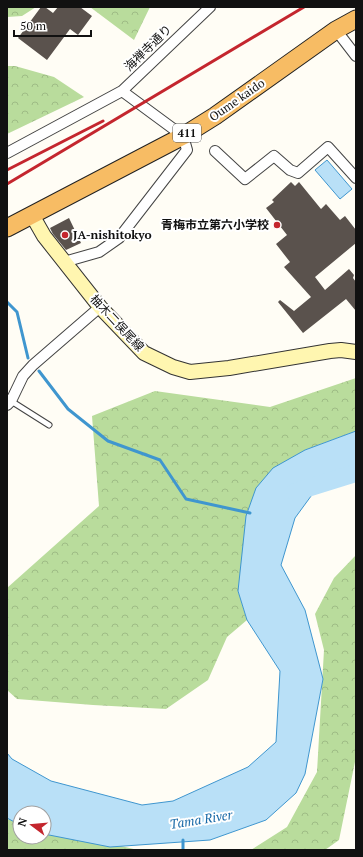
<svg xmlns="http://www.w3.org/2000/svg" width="363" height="857" viewBox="0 0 363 857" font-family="'PT Serif','Noto Sans JP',serif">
	<defs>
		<pattern id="forest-crowns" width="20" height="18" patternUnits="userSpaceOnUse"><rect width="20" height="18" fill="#b9dc9c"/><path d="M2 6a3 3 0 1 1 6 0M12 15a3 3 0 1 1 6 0" fill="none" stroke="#9ebc85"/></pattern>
	</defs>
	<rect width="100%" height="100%" fill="#fffdf5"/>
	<path fill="url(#forest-crowns)" d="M7,7H36L22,16L7,17Z
		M90,7H150L134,40Z
		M7,66H15L54,77L84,97L7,134Z
		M356,378V431L305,450L238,591L247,620L227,637L208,680L166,709L93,705L17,699L7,690V588L99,506L92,416L155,391L270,407Z
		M356,555V757L339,840L325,850H251L287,827L317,772L324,650L315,614L334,578Z
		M7,819L20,822V837H44V828L138,850H7Z"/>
	<path fill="#b9e0f7" stroke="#3f96cf" d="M327,160L352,189L340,199L315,170Z
		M356,431V476L325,477L295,518L281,565L305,610L323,679L305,774L296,793L266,820L210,840L110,847L44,834V813H20V825L7,818V753L12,759L51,781L142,805L173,801L248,767L276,742L280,671L247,620L238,591L246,516L256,488L273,468L305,450Z"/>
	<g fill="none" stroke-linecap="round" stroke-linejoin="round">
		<path stroke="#3f96cf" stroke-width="3" d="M7,302L17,312L28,358
			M39,371L68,409L108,441L160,460L186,499L250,513
			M183,850V840"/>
		<path stroke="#b9e0f7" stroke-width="18" d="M295,492L356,473"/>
	</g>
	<path fill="#5a524d" d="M41,7H45L53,13L58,7H80L92,16L78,35L70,29L47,60L18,38Z
		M291,182L295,186L299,182L321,209L326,204L340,220L345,216L356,230V243L315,277L325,290L349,269L354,275L353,278L356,282V311L346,299L303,333L278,302L280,300L294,311L311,297L284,267L290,262L276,244L287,235L266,208L274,202L272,200Z
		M69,218L81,243L66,250L53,234L50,228Z"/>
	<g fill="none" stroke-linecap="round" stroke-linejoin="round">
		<defs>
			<path id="service" d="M7,397L11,401L49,425"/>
			<path id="minor" d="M336,30L356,56
				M215,151L245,179L274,156L290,170L298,173L328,147L356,178
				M7,153L122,91L210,7
				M64,262L99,252L119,238L187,150L183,136L122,91
				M7,405L11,401L23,376L33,365L100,307"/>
			<path id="secondary" d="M32,215L44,236L100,307L144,353L173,367L190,372L229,368L330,351L341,350L356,352"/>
			<path id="trunk" d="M7,228L183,136L215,116L336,30L356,19"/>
		</defs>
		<use href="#service" stroke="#444" stroke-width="7"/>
		<use href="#minor" stroke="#444" stroke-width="12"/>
		<use href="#secondary" stroke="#333" stroke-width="16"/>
		<use href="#trunk" stroke="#222" stroke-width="19"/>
		<use href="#service" stroke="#fff" stroke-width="5"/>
		<use href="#minor" stroke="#fff" stroke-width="10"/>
		<use href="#secondary" stroke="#fff6b0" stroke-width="14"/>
		<use href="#trunk" stroke="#f7bc64" stroke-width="17"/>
		<path stroke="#c4262e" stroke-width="3" d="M7,170L103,121
			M7,184L304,7"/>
	</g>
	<g fill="#c4262e" stroke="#fff" stroke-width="1.5">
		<circle cx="277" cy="225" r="4"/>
		<circle cx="65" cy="235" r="4"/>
	</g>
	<g text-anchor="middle" stroke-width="4" stroke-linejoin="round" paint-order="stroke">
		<rect fill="#fff" stroke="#585858" stroke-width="1" x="173" y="124" width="28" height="18" rx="3"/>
		<g font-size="11" font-weight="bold" fill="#111">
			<text x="187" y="137">411</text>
		</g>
		<g font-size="12" fill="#111" stroke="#fff">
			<text transform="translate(148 48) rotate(-44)" y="4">海禅寺通り</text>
			<text transform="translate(237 100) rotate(-35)" y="4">Oume kaido</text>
			<text transform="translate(117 323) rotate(47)" y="4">柚木二俣尾線</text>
		</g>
		<g font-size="12" font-weight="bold" fill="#111" stroke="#fff" text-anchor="end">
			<text x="269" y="229">青梅市立第六小学校</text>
			<text x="73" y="239" text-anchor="start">JA-nishitokyo</text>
		</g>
		<g font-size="13" font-style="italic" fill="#1768a6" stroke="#fff">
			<text transform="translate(201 819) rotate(-9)" y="5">Tama River</text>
		</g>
	</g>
	<rect width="363" height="857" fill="none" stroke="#111111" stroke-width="16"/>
	<g transform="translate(32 825) rotate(286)"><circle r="19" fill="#ffffff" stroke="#a0a0a0"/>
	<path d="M0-3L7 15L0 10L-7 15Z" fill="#c4262e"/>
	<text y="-6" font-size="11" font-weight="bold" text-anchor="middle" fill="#111111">N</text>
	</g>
	<path d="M14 30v6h77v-6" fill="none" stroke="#111111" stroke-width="2"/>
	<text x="20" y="30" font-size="12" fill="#111111" stroke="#ffffff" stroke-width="3" paint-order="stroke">50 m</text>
</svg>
